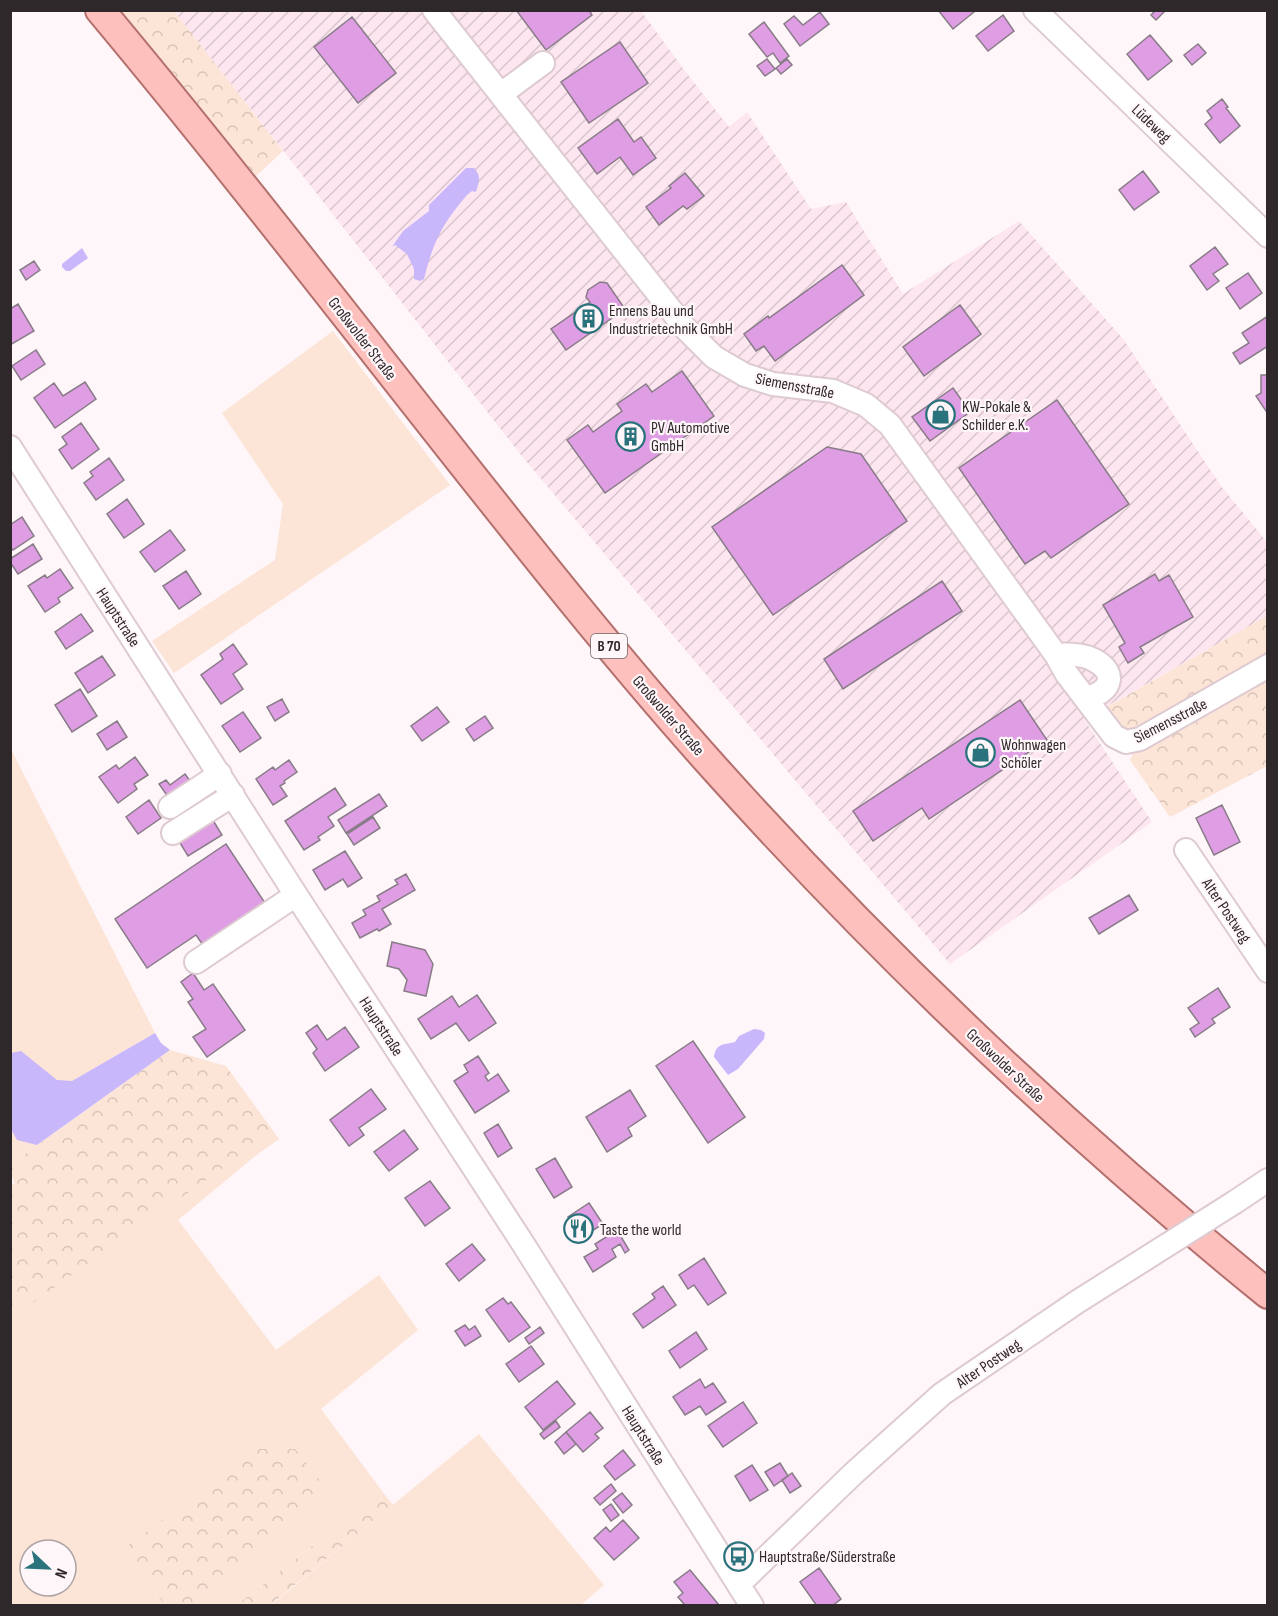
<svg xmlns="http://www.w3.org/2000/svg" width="1278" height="1616" viewBox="0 0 1278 1616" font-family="'Sofia Sans Condensed',sans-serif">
	<defs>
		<pattern id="industrial-furrows" width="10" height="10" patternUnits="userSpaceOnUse" patternTransform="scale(1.5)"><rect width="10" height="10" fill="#fde6ef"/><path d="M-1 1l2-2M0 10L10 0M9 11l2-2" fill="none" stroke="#d9c5cd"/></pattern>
		<pattern id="forest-crowns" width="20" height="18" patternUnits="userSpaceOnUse" patternTransform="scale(1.5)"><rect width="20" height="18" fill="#fce4d6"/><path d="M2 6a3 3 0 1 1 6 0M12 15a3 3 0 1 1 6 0" fill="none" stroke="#d8c4b8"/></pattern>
	</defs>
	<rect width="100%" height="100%" fill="#fff6f9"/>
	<path fill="url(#industrial-furrows)" d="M174,11H641L685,71L729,127L747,112L811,209L846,202L903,294L1019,221L1124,340L1221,486L1267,542V616L1084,719L1152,822L950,964L521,455Z"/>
	<path fill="#fce4d6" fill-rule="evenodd" d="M333,331L450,485L174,673L152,641L275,560L283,504L222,413Z
		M10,747L155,1033L72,1081L19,1106L37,1145L11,1164Z
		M274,1132L279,1139L254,1157L178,1220L276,1350L379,1275L418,1330L321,1409L382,1491L237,1605H188L329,1492L123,1549L165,1605H11L10,1318ZM30,1550H66V1586H30Z
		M479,1434L604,1585L581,1605L270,1606Z"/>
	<path fill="url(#forest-crowns)" d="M119,11H174L283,151L256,176Z
		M1267,616V660L1156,724L1124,734L1101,710Z
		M1267,678V766L1170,817L1130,760L1135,748Z
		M170,1050L226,1066L274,1132L11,1318L10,1186L15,1183L11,1175V1164Z
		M259,1449H295L329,1492L188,1605H165L123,1549Z
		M382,1491L393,1505L270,1605H237Z"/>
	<path fill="#c9b7fb" d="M466,168H474C482,177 479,181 476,192L472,191L467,195C442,224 433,242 424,279L420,281L414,279V269L407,254L395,245L392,247L403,231L429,211V205Z
		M82,248L88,258L70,271H66L62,267V264Z
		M754,1029L761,1030L765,1033L764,1039L738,1069L728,1075L714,1057C716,1043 723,1045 735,1042L739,1036Z
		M155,1033L161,1043L170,1050L37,1145L17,1140L11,1129V1053L21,1051L57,1080L72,1081Z"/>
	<path fill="#df9de3" stroke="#887c88" stroke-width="1.5" d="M516,10H589L592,15L546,50Z
		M938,10H972L974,12L953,29Z
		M1156,10H1166L1156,20L1151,15Z
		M820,12L829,24L800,46L784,24L794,16L803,25Z
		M1003,15L1014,31L988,51L976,36Z
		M352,17L396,73L358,103L314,47Z
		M764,22L789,56L780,63L773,53L767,57L749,34Z
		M1150,35L1172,61L1148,80L1127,54Z
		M620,42L648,83L589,123L561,82Z
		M1198,44L1206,53L1192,65L1184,55Z
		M767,59L775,69L765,76L757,66Z
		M787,59L792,65L781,74L776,68Z
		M1222,99L1228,107L1226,108L1240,126L1220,143L1205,124L1212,118L1207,111Z
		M618,119L634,142L641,137L656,158L633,175L620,157L597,174L578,148Z
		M1143,171L1159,192L1134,210L1119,190Z
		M685,173L704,196L687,209L683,206L659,225L646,207L671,188L669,186Z
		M1215,247L1228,264L1213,274L1219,281L1207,290L1190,266Z
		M34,261L40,270L26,280L20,270Z
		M842,265L864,295L775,361L764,346L756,351L744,334L768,316L769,318Z
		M1248,273L1262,293L1240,309L1226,288Z
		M600,282L607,283L625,309L566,350L551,329L590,302L586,297L588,290Z
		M18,304L34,331L10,345V309Z
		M960,305L981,334L924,376L903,347Z
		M1268,316V346L1240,364L1233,353L1249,343L1242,333Z
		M36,350L45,364L21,380L12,366Z
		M682,371L714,416L605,493L567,440L588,425L593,432L622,411L617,404L646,384L652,392Z
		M1261,375H1268V414L1256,396L1261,393Z
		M85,382L96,399L55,428L34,398L54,383L63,396Z
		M953,388L970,412L930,441L912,417Z
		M1057,400L1129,504L1051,558L1045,551L1025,564L959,468Z
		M81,423L99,449L72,469L59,450L67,444L62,437Z
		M827,447L861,454L907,521L773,615L712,527Z
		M109,458L124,480L96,500L84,483L93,476L90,472Z
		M127,499L144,524L124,538L107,514Z
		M22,517L34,536L13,550L10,547V525Z
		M170,530L185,550L155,572L140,552Z
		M33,544L42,559L18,574L10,562V559Z
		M60,569L73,588L58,598L60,602L45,612L28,586L45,575L47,578Z
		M186,571L201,594L179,609L163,586Z
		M1155,574L1159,581L1169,575L1193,617L1140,647L1144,653L1128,663L1119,647L1125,643L1103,605Z
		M942,581L962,611L843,689L824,659Z
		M81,614L93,631L66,649L55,632Z
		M233,644L247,664L233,674L243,689L221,704L201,675L223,659L220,654Z
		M102,656L115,675L88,693L75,673Z
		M80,689L97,716L72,732L55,705Z
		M282,699L289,712L275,721L267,707Z
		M1020,700L1047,740L929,819L922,808L873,841L853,811Z
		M437,707L449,722L422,741L411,726Z
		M243,712L261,738L240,752L222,726Z
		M485,716L493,728L474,741L466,729Z
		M117,721L127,737L107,750L97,734Z
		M135,757L148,775L134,784L137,789L118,803L99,777L116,765L119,769Z
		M289,760L297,772L284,781L285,783L280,786L287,796L273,805L256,779L273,767L275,770Z
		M185,774L193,785L171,801L159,784L166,780L170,785Z
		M335,788L346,805L328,817L334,826L318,837L320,840L304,850L285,821Z
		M379,794L387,806L346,833L338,820Z
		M149,800L161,818L138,834L126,817Z
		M1222,805L1240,842L1214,855L1196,818Z
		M211,817L222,835L188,856L177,838Z
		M373,817L380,828L354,845L347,834Z
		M226,844L269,909L207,951L196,935L147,968L115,919Z
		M345,851L362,878L348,887L343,879L325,890L313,870Z
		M406,874L415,890L382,909L391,924L379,931L377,929L360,938L352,923L366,915L363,910L380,901L377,896L398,884L395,880Z
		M1129,895L1138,910L1099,934L1089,918Z
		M392,942L425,950L433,964L426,996L404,991L407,980L399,969L387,966Z
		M193,973L204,990L213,984L245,1030L207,1057L193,1037L206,1029L188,1002L193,999L181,982Z
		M1218,988L1230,1007L1212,1019L1215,1023L1195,1037L1190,1029L1199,1023L1188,1008Z
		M477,995L496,1023L469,1041L456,1023L431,1039L418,1019L452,996L459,1007Z
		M317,1025L327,1040L345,1027L359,1047L325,1071L313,1053L317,1049L306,1033Z
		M693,1041L745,1117L708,1143L656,1066Z
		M478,1056L489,1073L485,1076L488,1081L498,1074L509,1091L475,1113L454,1081L468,1072L464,1065Z
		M371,1089L386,1109L359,1128L364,1135L349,1146L330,1120Z
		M630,1090L646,1116L628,1128L632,1136L607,1152L586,1117Z
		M498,1124L512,1148L498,1157L484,1133Z
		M404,1130L418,1149L389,1171L374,1152Z
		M555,1158L572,1187L554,1198L536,1169Z
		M430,1181L450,1208L425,1226L405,1198Z
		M589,1203L603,1224L581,1238L568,1217Z
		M617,1230L629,1250L625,1253L620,1244L612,1249L616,1257L593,1272L584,1257L598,1249L595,1244Z
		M472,1244L485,1260L459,1281L446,1264Z
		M704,1258L726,1293L708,1305L694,1285L688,1289L679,1275Z
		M663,1286L676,1305L643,1328L633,1314L655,1298L652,1294Z
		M503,1298L508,1304L511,1302L530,1327L509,1342L486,1310Z
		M465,1325L469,1330L475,1326L481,1336L465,1346L455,1331Z
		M540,1327L544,1333L529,1344L525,1338Z
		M696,1332L707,1349L680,1368L669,1351Z
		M531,1346L544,1364L519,1382L506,1364Z
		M700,1379L705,1388L713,1383L726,1402L706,1415L700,1406L685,1415L673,1397Z
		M557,1381L575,1404L543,1430L525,1407Z
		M743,1402L757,1423L723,1447L708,1426Z
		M590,1412L603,1428L595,1434L599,1438L583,1452L566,1432Z
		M556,1421L560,1427L544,1439L540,1434Z
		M566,1432L576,1444L564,1454L555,1442Z
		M623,1450L635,1465L615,1480L604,1466Z
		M780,1463L788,1476L774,1486L765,1472Z
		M752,1465L768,1490L750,1501L735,1476Z
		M792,1473L801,1486L790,1493L782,1480Z
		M611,1484L616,1491L600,1505L594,1498Z
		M622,1493L632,1505L623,1513L613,1500Z
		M611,1504L619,1515L611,1521L603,1510Z
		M623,1520L639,1538L614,1560L594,1538L606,1527L610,1532Z
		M819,1568L841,1599L832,1606H817L800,1582Z
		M690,1570L719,1605L718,1606H682L684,1604L678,1597L683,1593L674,1582Z"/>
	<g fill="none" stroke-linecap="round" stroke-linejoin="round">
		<defs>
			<path id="minor" d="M434,10L686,329L714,357L745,375L773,384L833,391L866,405L890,425L1056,655L1066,673L1114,736L1126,742L1140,739L1268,666
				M1035,10L1268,236
				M501,94L543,63
				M10,447L296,895L520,1239L752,1606
				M1056,655C1069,654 1083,654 1094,660C1120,674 1109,694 1085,698
				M170,807L220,774
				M173,833L233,795
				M1186,850L1268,971
				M196,962L296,895
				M1235,1202L1268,1180
				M739,1584L854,1473L942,1394L1077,1302L1145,1259"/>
			<path id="major" d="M100,10C216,149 327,292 439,434C529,548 619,662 717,771C886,959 1071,1134 1268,1294"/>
		</defs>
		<use href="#minor" stroke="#decad1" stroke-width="26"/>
		<use href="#major" stroke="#b4706d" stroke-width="32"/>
		<use href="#minor" stroke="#fff" stroke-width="22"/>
		<use href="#major" stroke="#fdc0bd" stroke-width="28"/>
		<defs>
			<path id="minor-bridge" d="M1145,1259L1235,1202"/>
		</defs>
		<use href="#minor-bridge" stroke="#decad1" stroke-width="26" stroke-linecap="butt"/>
		<use href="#minor-bridge" stroke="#fff" stroke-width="22"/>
	</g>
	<defs>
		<symbol id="building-ring" viewBox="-11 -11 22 22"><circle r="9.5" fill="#fff6f9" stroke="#2a727c" stroke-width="1.5"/><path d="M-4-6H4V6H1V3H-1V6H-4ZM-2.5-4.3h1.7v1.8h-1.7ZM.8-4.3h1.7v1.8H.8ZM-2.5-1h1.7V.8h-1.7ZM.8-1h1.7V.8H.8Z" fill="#2a727c"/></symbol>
		<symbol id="shop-ring" viewBox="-11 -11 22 22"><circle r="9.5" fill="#fff6f9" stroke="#2a727c" stroke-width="1.5"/><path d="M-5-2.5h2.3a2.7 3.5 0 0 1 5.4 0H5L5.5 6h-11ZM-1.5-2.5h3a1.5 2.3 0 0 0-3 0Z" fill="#2a727c"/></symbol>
		<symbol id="restaurant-ring" viewBox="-11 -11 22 22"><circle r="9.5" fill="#fff6f9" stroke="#2a727c" stroke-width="1.5"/><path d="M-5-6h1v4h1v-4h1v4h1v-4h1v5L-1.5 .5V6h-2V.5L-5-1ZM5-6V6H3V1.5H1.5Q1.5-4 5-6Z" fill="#2a727c"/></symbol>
		<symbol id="bus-ring" viewBox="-11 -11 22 22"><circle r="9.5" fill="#fff6f9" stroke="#2a727c" stroke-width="1.5"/><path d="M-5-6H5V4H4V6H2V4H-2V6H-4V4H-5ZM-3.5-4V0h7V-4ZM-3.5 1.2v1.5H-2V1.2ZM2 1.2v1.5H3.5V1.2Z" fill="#2a727c"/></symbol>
	</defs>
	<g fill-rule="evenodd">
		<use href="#building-ring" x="572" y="302" width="33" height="33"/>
		<use href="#shop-ring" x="924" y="398" width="33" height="33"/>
		<use href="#building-ring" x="614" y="420" width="33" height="33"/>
		<use href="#shop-ring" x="964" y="736" width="33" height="33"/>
		<use href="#restaurant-ring" x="562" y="1212" width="33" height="33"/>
		<use href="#bus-ring" x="722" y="1540" width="33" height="33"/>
	</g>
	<g text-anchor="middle" stroke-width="4.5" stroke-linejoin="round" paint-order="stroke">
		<rect fill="#fff6f9" stroke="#6d6669" stroke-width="1.5" x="591" y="634" width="36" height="24" rx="4.5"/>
		<g font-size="15" font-weight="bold" fill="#2f282b">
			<text x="609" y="651">B 70</text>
		</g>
		<g font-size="16" fill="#2f282b" stroke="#fff6f9">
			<text transform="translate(1152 123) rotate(44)" y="6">Lüdeweg</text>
			<text transform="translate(363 338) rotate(52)" y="6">Großwolder Straße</text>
			<text transform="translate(795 385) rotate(11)" y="6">Siemensstraße</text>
			<text transform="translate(119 617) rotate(57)" y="6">Hauptstraße</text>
			<text transform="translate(669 715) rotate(49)" y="6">Großwolder Straße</text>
			<text transform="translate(1170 720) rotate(-27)" y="6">Siemensstraße</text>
			<text transform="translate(1227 910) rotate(56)" y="6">Alter Postweg</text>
			<text transform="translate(382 1026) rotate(57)" y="6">Hauptstraße</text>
			<text transform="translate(1006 1065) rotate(43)" y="6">Großwolder Straße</text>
			<text transform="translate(988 1363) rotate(-34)" y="6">Alter Postweg</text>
			<text transform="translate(644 1435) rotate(58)" y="6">Hauptstraße</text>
		</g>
		<g font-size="16" fill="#2f282b" stroke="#fff6f9" text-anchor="start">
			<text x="609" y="316">Ennens Bau und<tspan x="609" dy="18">Industrietechnik GmbH</tspan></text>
			<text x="962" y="412">KW-Pokale &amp;<tspan x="962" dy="18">Schilder e.K.</tspan></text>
			<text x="651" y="433">PV Automotive<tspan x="651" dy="18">GmbH</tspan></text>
			<text x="1001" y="750">Wohnwagen<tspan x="1001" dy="18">Schöler</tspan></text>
			<text x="600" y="1235">Taste the world</text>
			<text x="759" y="1562">Hauptstraße/Süderstraße</text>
		</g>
	</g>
	<rect width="1278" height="1616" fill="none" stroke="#2f282b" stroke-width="24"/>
	<g transform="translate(48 1568) rotate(113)"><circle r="28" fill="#fff6f9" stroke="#aca4a7" stroke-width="1.5"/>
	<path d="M0-4.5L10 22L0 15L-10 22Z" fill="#2a727c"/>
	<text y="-9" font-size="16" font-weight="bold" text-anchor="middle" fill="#2f282b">N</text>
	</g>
</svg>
